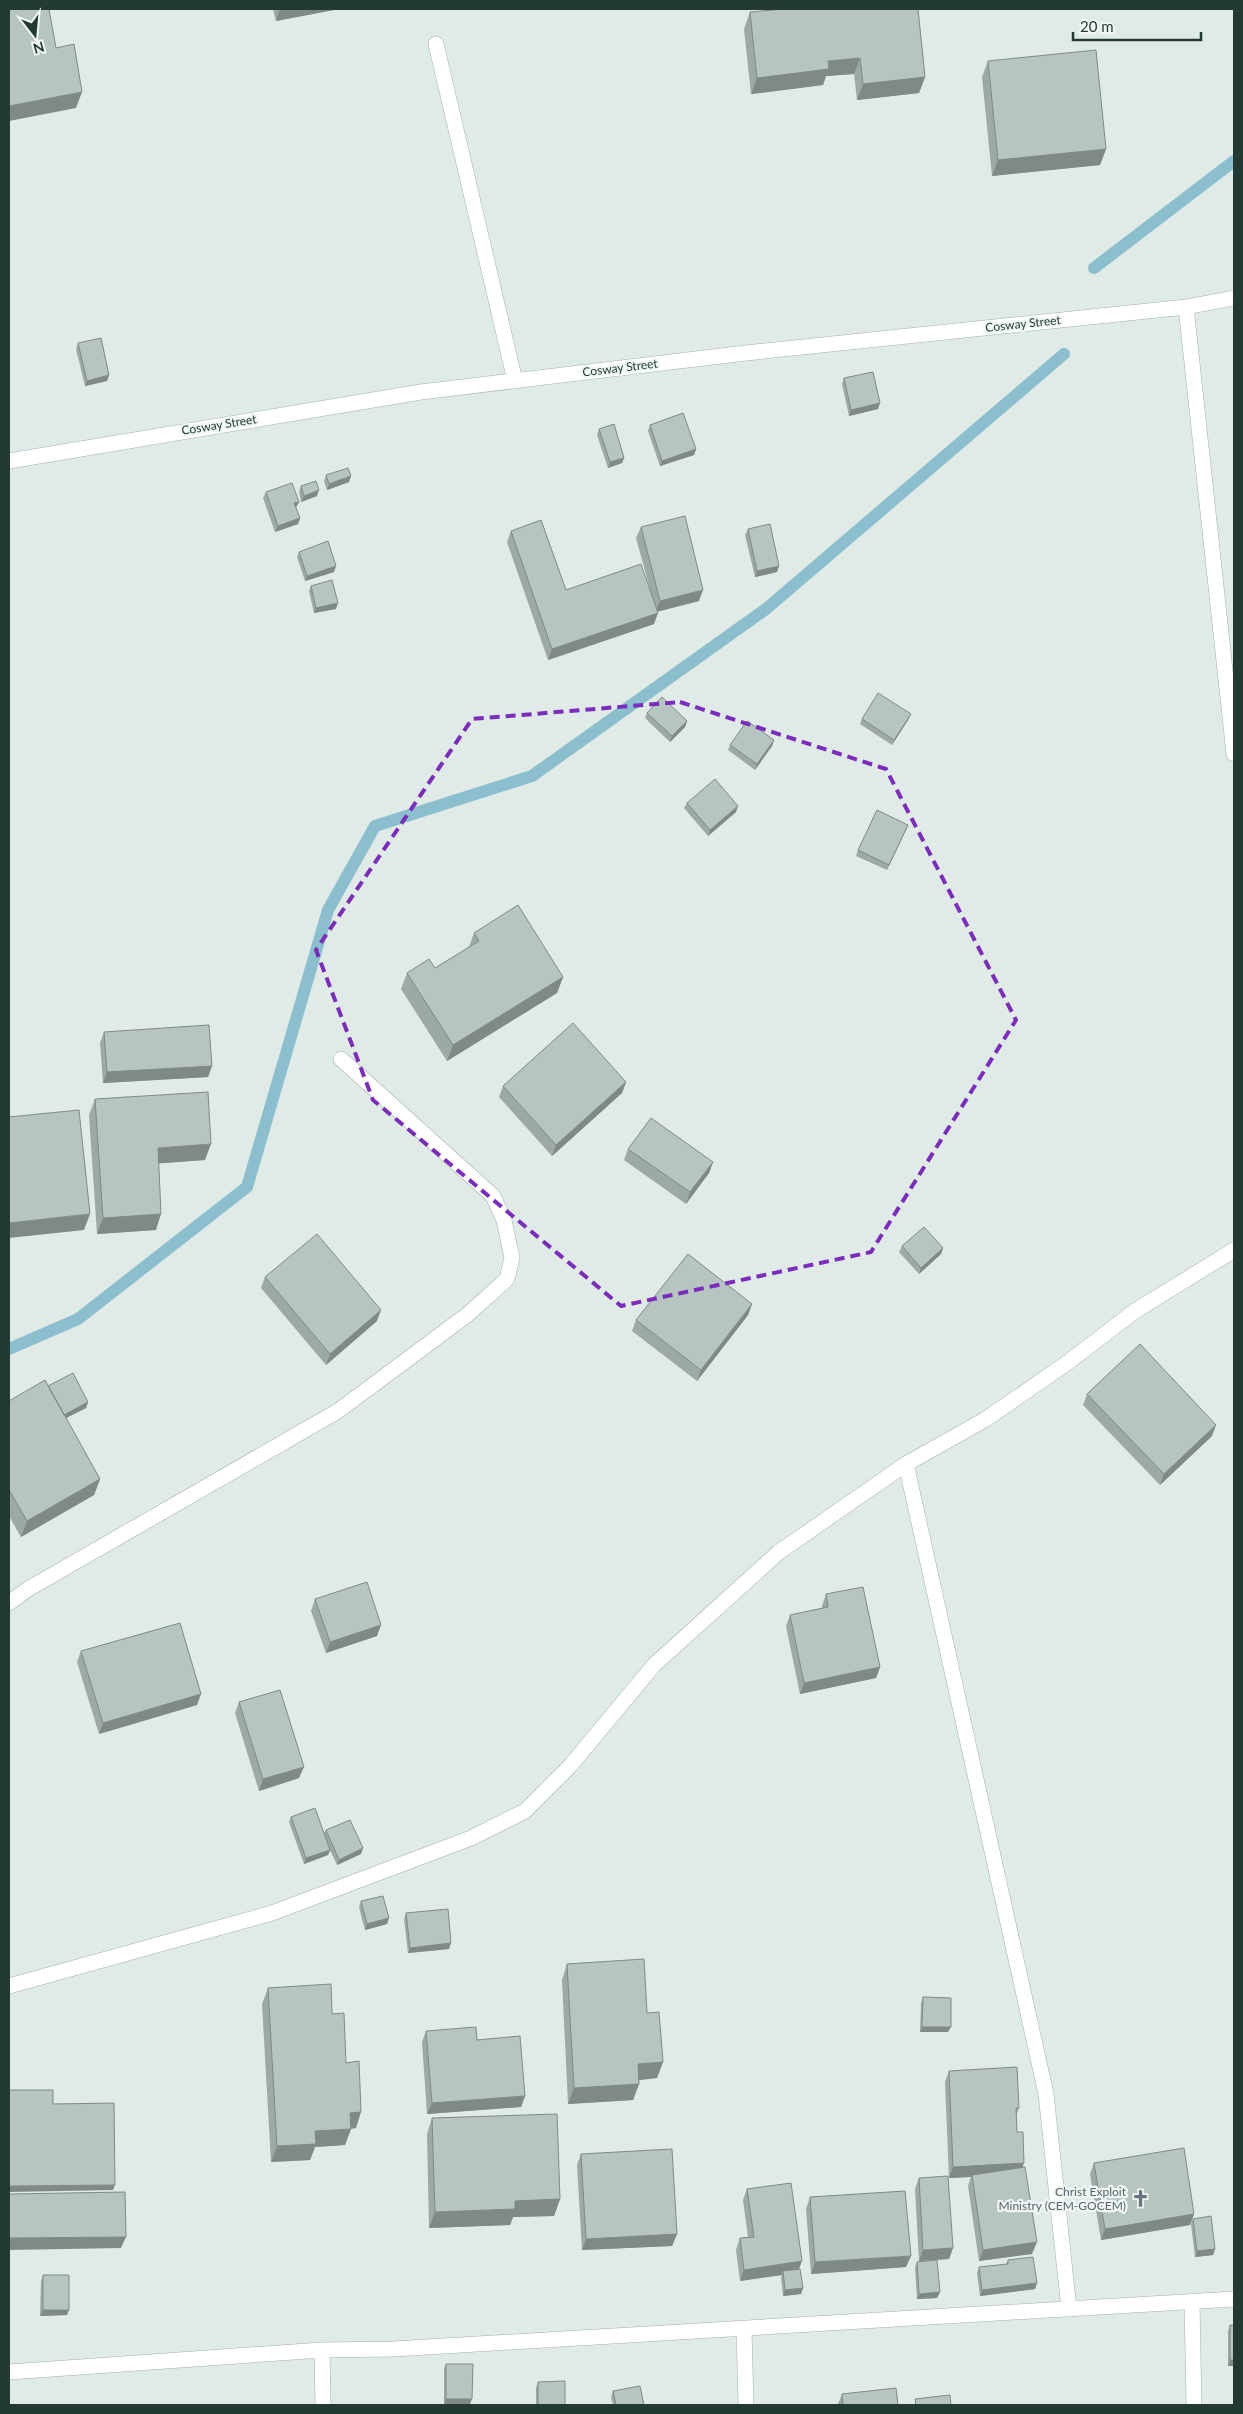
<svg xmlns="http://www.w3.org/2000/svg" width="1243" height="2414" viewBox="0 0 1243 2414" font-family="Lato,sans-serif">
	<rect width="100%" height="100%" fill="#e0eae6"/>
	<g fill="none" stroke-linecap="round" stroke-linejoin="round">
		<path stroke="#8bbfcd" stroke-width="12" d="M1094,268L1234,161
			M9,1349L78,1319L247,1187L328,910L375,826L532,776L766,609L1064,354"/>
		<defs>
			<path id="service" d="M436,44L515,381"/>
			<path id="minor" d="M1186,307L1234,754
				M9,461L421,392L746,353L1186,307L1234,298
				M906,1464L1046,2094L1069,2309
				M9,1603L28,1589L338,1411L467,1315L507,1279L512,1258L504,1220L493,1196L341,1059
				M9,1986L272,1913L471,1838L525,1811L570,1766L654,1665L779,1552L906,1464L986,1419L1067,1363L1135,1311L1234,1250
				M1192,2301L1194,2405
				M744,2330L746,2405
				M322,2350L323,2405
				M9,2372L322,2350L394,2349L1234,2299"/>
		</defs>
		<use href="#service" stroke="#a3b1ad" stroke-width="16"/>
		<use href="#minor" stroke="#a3b1ad" stroke-width="16"/>
		<use href="#service" stroke="#fff" stroke-width="15"/>
		<use href="#minor" stroke="#fff" stroke-width="15"/>
	</g>
	<path fill="#9da9a4" d="M273,9H339L276,21Z
		M750,12L925,77L919,93L857,100L854,74L826,76L823,85L751,94L744,29Z
		M988,61L1106,149L1100,165L992,176L982,77Z
		M78,343L109,375L107,381L85,386L76,349Z
		M844,378L878,409L849,416L842,384Z
		M650,425L696,449L694,455L660,466L648,431Z
		M599,429L624,458L622,463L608,468L597,435Z
		M326,475L349,482L327,490L324,481Z
		M301,486L317,496L301,502L299,492Z
		M266,492L299,502L296,508L300,518L298,524L275,532L263,498Z
		M641,527L699,601L657,612L654,624L548,660L507,542L511,531L566,590L650,589L636,538Z
		M748,529L777,572L755,577L745,535Z
		M299,552L334,572L305,581L297,557Z
		M311,586L336,609L314,613L309,591Z
		M647,713L687,721L685,727L670,742L645,718Z
		M911,714L908,720L892,745L860,724L862,719Z
		M774,740L772,746L755,770L728,750L730,745Z
		M687,803L736,812L708,836L684,808Z
		M908,825L887,870L856,856L858,850Z
		M474,933L563,977L557,993L447,1061L401,989L407,973L435,968L469,947Z
		M104,1032L212,1066L208,1077L103,1083L100,1043Z
		M626,1082L622,1093L552,1156L499,1097L503,1086Z
		M95,1099L205,1160L159,1163L156,1230L97,1234L89,1115Z
		M628,1149L713,1162L709,1173L686,1204L624,1160Z
		M902,1246L943,1248L941,1254L919,1274L899,1252Z
		M265,1277L377,1321L326,1365L261,1288Z
		M752,1304L748,1315L697,1381L632,1331L636,1320Z
		M48,1386L88,1402L86,1408L66,1418L100,1479L94,1495L21,1537L9,1516V1401Z
		M1087,1394L1212,1436L1160,1485L1083,1405Z
		M826,1594L880,1667L876,1678L800,1694L786,1626L790,1615L822,1608V1606Z
		M315,1599L377,1636L326,1653L311,1611Z
		M81,1651L197,1705L99,1734L77,1662Z
		M239,1702L299,1778L259,1791L235,1713Z
		M291,1817L324,1833L326,1830L361,1854L337,1865L330,1850L328,1855L304,1864L289,1822Z
		M361,1901L389,1918L387,1924L365,1930L359,1907Z
		M406,1913L449,1949L408,1953L404,1919Z
		M567,1964L647,2013L663,2062L657,2078L639,2080V2084L633,2100L568,2104L562,1980Z
		M268,1988L346,2063L356,2128L351,2129L345,2145L315,2147L310,2160L271,2162L262,2004Z
		M923,1997L948,2032H920L921,2003Z
		M426,2031L477,2040L525,2096L521,2107L427,2114L422,2042Z
		M949,2071L1019,2108L1016,2116L1017,2132L1023,2167L1032,2254L979,2261L968,2186L971,2177L949,2178L945,2082Z
		M432,2118L560,2199L554,2216L513,2217L510,2225L429,2228L427,2134Z
		M581,2154L677,2234L672,2246L582,2250L577,2165Z
		M1094,2163L1194,2214L1190,2225L1101,2240L1090,2174Z
		M919,2178L953,2248L949,2259L919,2261L915,2189Z
		M747,2189L799,2269L803,2288L801,2294L783,2296L781,2277L782,2275L740,2281L736,2250L740,2238L748,2237L743,2200Z
		M810,2197L906,2267L811,2274L806,2209Z
		M1193,2219L1215,2249L1213,2255L1195,2257L1191,2224Z
		M1008,2260L1037,2283L1035,2289L980,2296L977,2273L979,2267L1006,2264Z
		M917,2262L940,2292L937,2298L917,2299L915,2267Z
		M43,2275L67,2315L40,2316L41,2281Z
		M1230,2325H1234V2366H1228V2331Z
		M446,2364L470,2404L444,2405V2369Z
		M538,2382L565,2405H536V2388Z
		M613,2391L644,2405H613L611,2397Z
		M842,2394L898,2405L838,2404Z"/>
	<path fill="#7f8a86" d="M280,9H339L276,21Z
		M860,58L854,74L826,76L823,85L751,94L757,78L828,61Z
		M925,77L919,93L857,100L863,84Z
		M82,92L76,108L9,121V106Z
		M1106,149L1100,165L992,176L998,160Z
		M109,375L107,381L85,386L87,381Z
		M880,403L878,409L849,416L851,410Z
		M696,449L694,455L660,466L662,461Z
		M624,458L622,463L608,468L610,462Z
		M351,476L349,482L327,490L329,484Z
		M319,490L317,496L301,502L304,496Z
		M299,502L296,507L292,509L294,503Z
		M300,518L298,524L275,532L278,526Z
		M336,566L334,572L305,581L307,576Z
		M779,566L777,572L755,577L757,571Z
		M703,590L699,601L655,612L660,601Z
		M338,603L336,609L314,613L316,608Z
		M658,613L654,624L548,660L552,649Z
		M911,714L908,720L892,745L894,740Z
		M687,721L685,727L670,742L672,736Z
		M774,740L772,746L755,770L757,764Z
		M738,806L736,812L708,836L710,830Z
		M908,825L906,830L887,870L889,865Z
		M563,977L557,993L447,1061L453,1045Z
		M212,1066L208,1077L103,1083L107,1072Z
		M626,1082L622,1093L552,1156L556,1145Z
		M211,1144L205,1160L152,1164L158,1148Z
		M713,1162L709,1173L686,1204L690,1192Z
		M90,1214L84,1230L9,1238V1223Z
		M161,1214L156,1230L97,1234L103,1218Z
		M943,1248L941,1254L919,1274L921,1268Z
		M752,1304L748,1315L697,1381L701,1370Z
		M381,1310L377,1321L326,1365L330,1354Z
		M88,1402L86,1408L56,1423L58,1417Z
		M1216,1425L1212,1436L1160,1485L1164,1474Z
		M100,1479L94,1495L21,1537L27,1521Z
		M381,1625L377,1636L326,1653L330,1642Z
		M880,1667L876,1678L800,1694L804,1683Z
		M201,1694L197,1705L99,1734L103,1723Z
		M304,1767L299,1778L259,1791L263,1779Z
		M363,1848L361,1854L337,1865L339,1860Z
		M330,1850L328,1855L304,1864L306,1858Z
		M389,1918L387,1924L365,1930L367,1924Z
		M451,1943L449,1949L408,1953L410,1948Z
		M922,2027H951L948,2032H920Z
		M663,2062L657,2078L632,2081L638,2064Z
		M639,2084L633,2100L568,2104L574,2088Z
		M525,2096L521,2107L427,2114L432,2103Z
		M361,2112L356,2128L344,2129L350,2113Z
		M351,2129L345,2145L315,2147L310,2160L271,2162L277,2146L315,2131Z
		M1024,2163L1020,2175H972L971,2177L949,2178L953,2167Z
		M115,2185L113,2190L9,2192V2186Z
		M560,2199L554,2216L513,2217L510,2225L429,2228L435,2212L515,2201Z
		M1194,2214L1190,2225L1101,2240L1105,2229Z
		M677,2234L672,2246L582,2250L586,2239Z
		M126,2237L121,2248L9,2250V2238Z
		M1037,2242L1032,2254L979,2261L983,2250Z
		M953,2248L949,2259L919,2261L923,2250Z
		M1215,2249L1213,2255L1195,2257L1197,2251Z
		M911,2256L906,2267L811,2274L815,2262Z
		M802,2261L798,2272L783,2271L782,2275L740,2281L744,2270Z
		M1037,2283L1035,2289L980,2296L982,2290Z
		M803,2288L801,2294L783,2296L785,2290Z
		M940,2292L937,2298L917,2299L919,2294Z
		M43,2310H69L67,2315L40,2316Z
		M1230,2360H1234V2366H1228Z
		M446,2399H472L470,2404L444,2405Z"/>
	<path fill="#b6c5bf" stroke="#7f8a86" d="M9,9H49L56,48L74,44L82,92L9,106Z
		M785,9H918L925,77L863,84L860,58L828,61L829,69L757,78L750,12Z
		M1096,50L1106,149L998,160L988,61Z
		M101,338L109,375L87,381L78,343Z
		M873,372L880,403L851,410L844,378Z
		M683,413L696,449L662,461L650,425Z
		M614,424L624,458L610,462L599,429Z
		M348,468L351,476L329,484L326,475Z
		M316,481L319,490L304,496L301,486Z
		M292,483L299,502L294,503L300,518L278,526L266,492Z
		M685,516L703,590L660,601L641,527Z
		M541,520L566,590L641,564L658,613L552,649L511,531Z
		M770,524L779,566L757,571L748,529Z
		M328,541L336,566L307,576L299,552Z
		M332,580L338,603L316,608L311,586Z
		M878,693L911,714L894,740L862,719Z
		M662,697L687,721L672,736L647,713Z
		M747,721L774,740L757,764L730,745Z
		M715,779L738,806L710,830L687,803Z
		M877,810L908,825L889,865L858,850Z
		M518,905L563,977L453,1045L407,973L429,959L435,968L479,941L474,933Z
		M573,1023L626,1082L556,1145L503,1086Z
		M209,1025L212,1066L107,1072L104,1032Z
		M208,1092L211,1144L158,1148L161,1214L103,1218L95,1099Z
		M79,1110L90,1214L9,1223V1117Z
		M651,1118L713,1162L690,1192L628,1149Z
		M924,1227L943,1248L921,1268L902,1246Z
		M317,1234L381,1310L330,1354L265,1277Z
		M688,1254L752,1304L701,1370L636,1320Z
		M1140,1344L1216,1425L1164,1474L1087,1394Z
		M73,1373L88,1402L64,1415L48,1386Z
		M45,1380L100,1479L27,1521L9,1490V1401Z
		M367,1582L381,1625L330,1642L315,1599Z
		M863,1587L880,1667L804,1683L790,1615L828,1607L826,1594Z
		M180,1623L201,1694L103,1723L81,1651Z
		M280,1690L304,1767L263,1779L239,1702Z
		M315,1808L330,1850L306,1858L291,1817Z
		M350,1820L363,1848L339,1860L326,1830Z
		M383,1896L389,1918L367,1924L361,1901Z
		M448,1909L451,1943L410,1948L406,1913Z
		M644,1959L647,2013L659,2012L663,2062L638,2064L639,2084L574,2088L567,1964Z
		M331,1984L332,2014L344,2013L346,2063L359,2061L361,2112L350,2113L351,2129L315,2131L316,2144L277,2146L268,1988Z
		M923,1997L951,1998V2027H922Z
		M476,2027L477,2040L520,2036L525,2096L432,2103L426,2031Z
		M1017,2067L1019,2108H1016L1017,2132H1023L1024,2163L953,2167L949,2071Z
		M9,2090H53V2104L114,2103L115,2185L9,2186Z
		M557,2114L560,2199L515,2201V2209L435,2212L432,2118Z
		M1184,2148L1194,2214L1105,2229L1094,2163Z
		M672,2149L677,2234L586,2239L581,2154Z
		M1025,2167L1037,2242L983,2250L972,2175Z
		M948,2176L953,2248L923,2250L919,2178Z
		M791,2183L802,2261L744,2270L740,2238L754,2237L747,2189Z
		M905,2191L911,2256L815,2262L810,2197Z
		M125,2192L126,2237L9,2238V2194Z
		M1211,2216L1215,2249L1197,2251L1193,2219Z
		M1033,2257L1037,2283L982,2290L979,2267L1008,2264V2260Z
		M937,2260L940,2292L919,2294L917,2262Z
		M800,2269L803,2288L785,2290L783,2271Z
		M43,2275H69V2310H43Z
		M1230,2325H1234V2360H1230Z
		M446,2364H473L472,2399H446Z
		M565,2381V2405H538V2382Z
		M640,2386L644,2405H616L613,2391Z
		M896,2388L898,2405H831L843,2404L842,2394Z
		M950,2395L951,2405H916L915,2399Z"/>
	<path fill="none" stroke="#7b2cbf" stroke-width="4" stroke-dasharray="10 6" stroke-linejoin="round" d="M680,702L886,769L1016,1020L871,1252L621,1306L373,1100L316,950L472,719Z"/>
	<defs>
		<symbol id="church-bare" viewBox="-9 -9 18 18"><path d="M-1.2-6h2.4v3.5h3.3v2.4h-3.3V6h-2.4V-.1h-3.3v-2.4h3.3Z" fill="#6b7280" stroke="#f0f7f4" stroke-width="2.5" paint-order="stroke"/></symbol>
	</defs>
	<g fill-rule="evenodd">
		<use href="#church-bare" x="1128" y="2186" width="25" height="25"/>
	</g>
	<g text-anchor="middle" stroke-width="4.5" stroke-linejoin="round" paint-order="stroke">
		<g font-size="12" fill="#223934" stroke="#f0f7f4">
			<text transform="translate(1023 324) rotate(-6)" y="4">Cosway Street</text>
			<text transform="translate(620 368) rotate(-7)" y="4">Cosway Street</text>
			<text transform="translate(219 425) rotate(-9)" y="4">Cosway Street</text>
		</g>
		<g font-size="12" fill="#5b616d" stroke="#f0f7f4" text-anchor="end">
			<text x="1126" y="2196">Christ Exploit<tspan x="1126" dy="14">Ministry (CEM-GOCEM)</tspan></text>
		</g>
	</g>
	<rect width="1243" height="2414" fill="none" stroke="#223934" stroke-width="20"/>
	<g transform="translate(35 35) rotate(164)" stroke="#f0f7f4" stroke-width="4" paint-order="stroke">
	<path d="M0-4L9 19L0 12L-9 19Z" fill="#223934"/>
	<text y="-8" font-size="14" font-weight="bold" text-anchor="middle" fill="#223934">N</text>
	</g>
	<path d="M1073 32v8h128v-8" fill="none" stroke="#223934" stroke-width="2.5"/>
	<text x="1080" y="32" font-size="15" fill="#223934" stroke="#f0f7f4" stroke-width="4" paint-order="stroke">20 m</text>
</svg>
